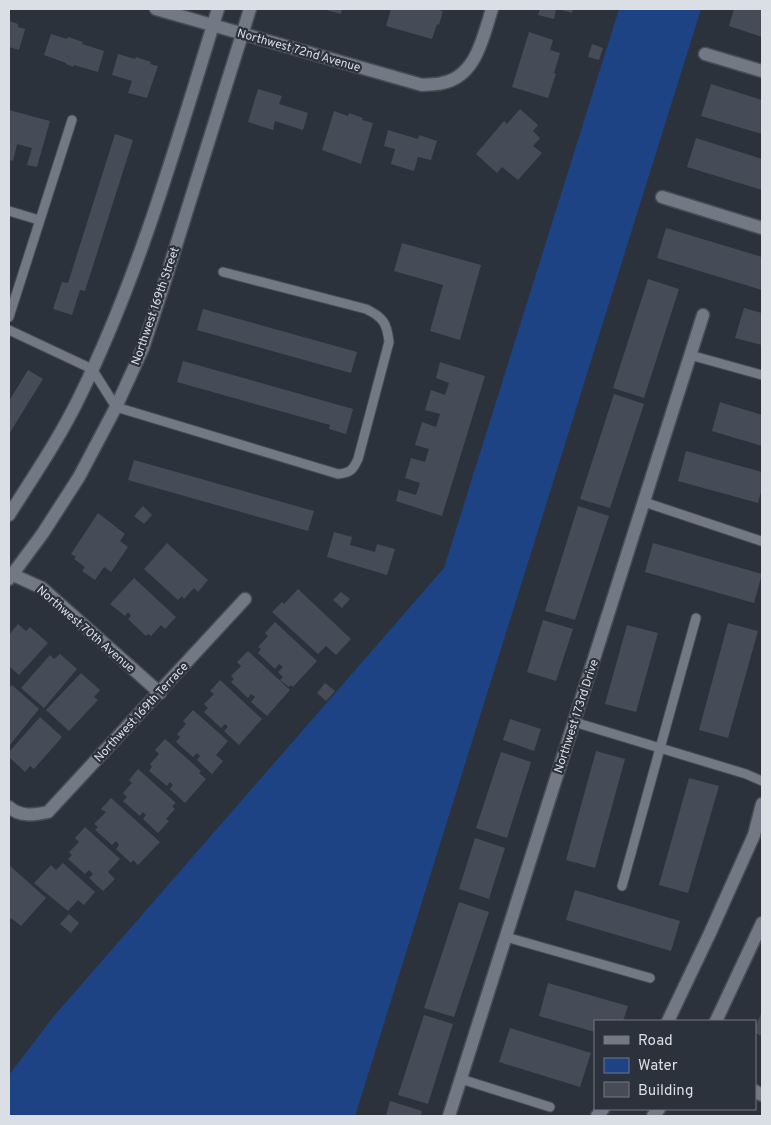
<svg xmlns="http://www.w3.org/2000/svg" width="771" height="1125" viewBox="0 0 771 1125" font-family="Overpass,sans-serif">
	<rect width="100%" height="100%" fill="#2c323c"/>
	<path fill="#1d4385" d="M619,9H701L355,1116H9V1075L54,1016L444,568Z"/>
	<path fill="#464c57" d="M323,9H342L341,14Z
		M391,9H441V11H443L439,25L437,24L432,39L386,26Z
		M540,9H556L554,19L538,15Z
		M558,9H573L572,13Z
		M734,9H762V37L729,26Z
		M9,21L18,24V27L25,29L19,50L9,47Z
		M529,32L553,40L550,50L560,53L554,73L556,74L548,98L512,87Z
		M51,34L67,39L68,37L83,42L82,44L104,51L98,72L74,65L73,67L66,64V63L44,55Z
		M592,44L603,48L599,60L588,57Z
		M118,54L135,59L136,57L151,62L150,64L158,66L147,98L128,93L132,81L112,75Z
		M711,84L762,100V134L701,116Z
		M258,89L282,96L279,104L308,113L303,130L275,121L273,130L248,122Z
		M520,109L538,125L533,131L540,138L533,146L542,153L518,180L502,167L497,173L476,154L504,121L507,124Z
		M9,110L50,121L37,167L27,165L32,148L17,144L13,161L9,160Z
		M334,111L348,116L349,113L363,118L362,120L373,123L361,164L322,150Z
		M388,130L418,139L419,135L437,141L431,160L418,157L414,171L391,164L395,149L384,146Z
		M115,134L133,140L85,291L80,290L72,315L53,309L62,282L68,283Z
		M696,138L762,159V190L687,167Z
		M666,228L762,257V290L657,258Z
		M402,243L481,265L460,340L430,331L443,285L394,271Z
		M648,279L679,289L644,398L613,388Z
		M744,308L762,313V345L735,338Z
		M203,309L357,352L351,373L197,330Z
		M183,361L353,409L346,434L329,429L330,425L177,382Z
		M440,362L485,376L442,516L396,501L399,490L416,495L420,483L405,478L411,458L425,462L429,449L415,445L422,422L436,427L440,414L425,410L431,390L445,395L449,383L436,378Z
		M28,370L43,379L9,434V401Z
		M614,394L644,404L610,508L580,499Z
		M720,402L762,415V446L712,431Z
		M686,451L762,472V488L758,503L678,481Z
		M134,460L314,511L308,531L128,480Z
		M143,506L152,515L144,524L134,516Z
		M578,506L609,516L575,620L545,611Z
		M98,513L125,534L120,541L128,547L111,572L104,567L95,580L82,571L85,567L74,559L76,557L71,554Z
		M334,532L352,537L350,545L375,552L377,544L395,549L387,575L327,557Z
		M167,543L208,580L198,592L194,588L184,599L182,596L178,600L144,569Z
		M653,543L762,574L754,603L645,572Z
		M134,578L176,617L165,629L161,625L151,636L148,634L146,636L128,619L131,616L128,612L125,616L110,604Z
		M298,589L351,639L336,655L326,646L318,654L272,612L282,602L284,604Z
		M341,592L350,599L342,608L333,600Z
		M543,620L573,629L556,681L527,672Z
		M275,622L317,661L293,687L291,685L289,687L280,680L283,677L278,672L283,667L279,664L275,669L258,653L261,649L258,647L268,636L265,633Z
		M728,623L758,631L728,738L699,730Z
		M18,624L26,631L30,627L48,643L19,675L9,666V635Z
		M627,625L658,633L636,712L605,704Z
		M248,651L290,690L267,716L251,702L255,697L251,694L248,698L231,682L234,679L231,676L241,666L237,662Z
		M60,654L77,669L44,708L21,688L50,655L54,659Z
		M81,673L100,690L94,697L98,700L69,731L46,710Z
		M220,680L262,719L239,745L224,731L228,727L225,724L221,728L204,712L208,708L204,704L214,694L210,691Z
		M325,683L335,691L326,701L317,693Z
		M12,685L39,709L9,746V688Z
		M193,710L228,741L216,755L223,761L212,774L197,760L200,756L197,753L193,757L176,742L180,737L177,734L186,724L183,721Z
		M40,717L62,737L34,769L30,766L25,772L9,757V752Z
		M510,719L541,729L534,751L503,740Z
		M165,739L201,771L199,773L206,779L185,803L170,789L173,785L170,782L167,786L149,771L152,767L150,764L159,754L155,750Z
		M596,751L625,759L595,868L566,860Z
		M501,752L531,762L507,838L476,828Z
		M138,769L176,803L172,806L175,809L166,819L169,821L158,833L143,819L146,815L143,812L140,816L123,801L127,797L123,793L132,783L129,780Z
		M689,778L719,786L688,893L659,885Z
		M111,798L160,842L138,865L133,860L131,863L116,849L119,845L116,841L112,845L95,830L98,827L94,824L106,812L101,809Z
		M85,827L120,859L108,872L115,879L103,891L89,878L93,874L89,870L85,874L68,859L72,855L69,852L79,842L75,838Z
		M475,838L505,848L489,899L459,889Z
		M63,863L95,892L84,905L78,900L68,911L34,883L51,865L56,870Z
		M9,865L46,898L21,926L11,918L9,921Z
		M575,890L680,921L671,951L566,920Z
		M459,902L489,912L454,1017L424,1008Z
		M69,914L79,923L71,933L60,924Z
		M548,983L628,1006L623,1021H595V1032L539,1016Z
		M762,1012V1036L755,1033V1027Z
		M424,1015L453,1024L428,1104L398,1095Z
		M510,1028L591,1053L580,1087L499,1062Z
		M390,1101L422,1111L421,1116H386Z"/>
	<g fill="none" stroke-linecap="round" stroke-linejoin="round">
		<defs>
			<path id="service" d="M9,211L39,220
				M9,317L72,120
				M9,330L92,369L116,407L338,474C350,473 353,470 358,459L389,342C387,323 383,317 366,309L223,272
				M690,355L762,375
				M644,502L761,541
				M574,722L746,774L762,781
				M622,886L696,618
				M506,937L650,978
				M461,1079L550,1107"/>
			<path id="minor" d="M156,9L422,85C428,84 435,85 442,83C476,77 483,37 492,9
				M705,54L762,71
				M662,197L762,228
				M9,573L42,588L160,693
				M9,807C20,817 34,815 48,812L245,599
				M449,1116L703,315"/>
			<path id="tertiary" d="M9,515C33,477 59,439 79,398C140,274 177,141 218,9
				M9,579L43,533L79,477L116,407L143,348L165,281L250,9
				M668,1021L710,933L754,835L762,804
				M716,1021L762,923
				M755,1091L762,1095
				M597,1116L603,1109
				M653,1116L659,1109"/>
		</defs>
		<use href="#service" stroke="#474d55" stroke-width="11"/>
		<use href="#minor" stroke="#474d55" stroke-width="15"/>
		<use href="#tertiary" stroke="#474d55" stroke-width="15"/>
		<use href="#service" stroke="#727984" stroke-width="9"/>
		<use href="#minor" stroke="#727984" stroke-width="12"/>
		<use href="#tertiary" stroke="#727984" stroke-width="12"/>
	</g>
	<g text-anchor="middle" stroke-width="4.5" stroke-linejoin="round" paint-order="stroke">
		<g font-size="12" fill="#dadee5" stroke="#2c323c">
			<text transform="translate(299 50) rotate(16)" y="4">Northwest 72nd Avenue</text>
			<text transform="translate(155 306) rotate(-71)" y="4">Northwest 169th Street</text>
			<text transform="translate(86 629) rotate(41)" y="4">Northwest 70th Avenue</text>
			<text transform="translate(141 712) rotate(-47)" y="4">Northwest 169th Terrace</text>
			<text transform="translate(576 716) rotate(-72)" y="4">Northwest 173rd Drive</text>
		</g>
	</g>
	<rect width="771" height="1125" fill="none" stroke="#dadee5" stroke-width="20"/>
	<rect x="594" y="1020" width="162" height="90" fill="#2c323c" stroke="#727780"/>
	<rect x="604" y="1036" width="25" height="8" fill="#727984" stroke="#727780"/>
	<text x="638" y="1045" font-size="15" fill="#dadee5">Road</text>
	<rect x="604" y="1058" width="25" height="15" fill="#1d4385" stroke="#727780"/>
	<text x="638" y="1070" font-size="15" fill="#dadee5">Water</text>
	<rect x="604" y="1082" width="25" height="15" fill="#464c57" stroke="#727780"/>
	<text x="638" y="1095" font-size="15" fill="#dadee5">Building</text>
</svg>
